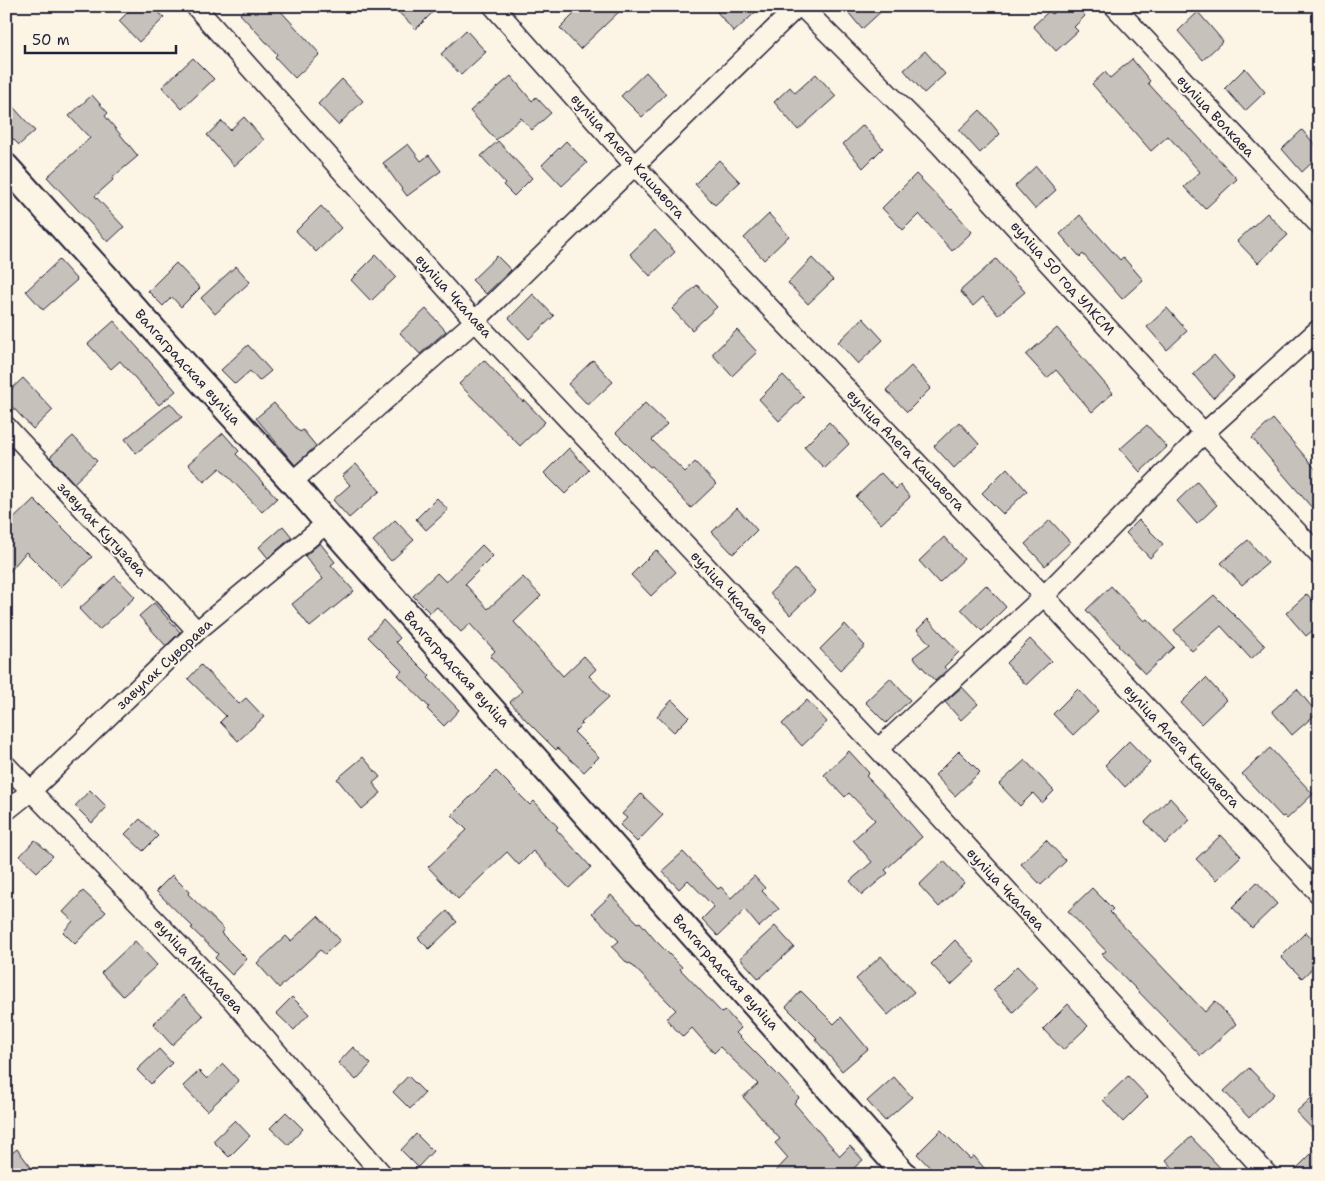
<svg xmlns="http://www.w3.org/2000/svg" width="1325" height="1181" viewBox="0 0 1325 1181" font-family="'Shantell Sans',sans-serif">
	<rect width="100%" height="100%" fill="#fcf5e5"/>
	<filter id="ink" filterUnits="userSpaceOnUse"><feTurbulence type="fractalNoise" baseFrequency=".02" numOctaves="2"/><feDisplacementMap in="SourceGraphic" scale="10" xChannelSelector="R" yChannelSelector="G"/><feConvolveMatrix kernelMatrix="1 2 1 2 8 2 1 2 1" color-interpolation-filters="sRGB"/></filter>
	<g filter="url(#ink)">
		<path fill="#c6c1bb" stroke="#22223b" d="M134,6H153L164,18L139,42L119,21Z
			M248,6H276L320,54L295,78L275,57L277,54L240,14Z
			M392,6H439L416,29Z
			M582,6H625L580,49L560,28Z
			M712,6H762L734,32Z
			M843,6H887L862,29Z
			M1061,6H1076L1085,16L1074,27L1078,31L1056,51L1033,26L1049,11L1052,14Z
			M1198,12L1223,41L1203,60L1178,31Z
			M466,30L486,52L461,75L441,54Z
			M925,51L945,74L924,93L904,70Z
			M193,58L214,79L182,109L162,87Z
			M1132,59L1150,81L1148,83L1190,130L1191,129L1237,179L1205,209L1184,187L1200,172L1168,136L1151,151L1092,84L1105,72L1110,78Z
			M1245,68L1265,92L1245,111L1225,88Z
			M646,72L666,94L642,117L621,96Z
			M816,74L836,96L798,130L774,102L790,87L795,93Z
			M511,76L532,101L536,97L551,113L532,130L521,118L496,140L470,111Z
			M342,79L363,101L338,125L318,104Z
			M92,95L108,113L105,116L138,156L112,178L113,180L95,196L124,227L108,242L47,177L90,138L69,116Z
			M6,99L35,131L19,145L6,132Z
			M980,110L1000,134L980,153L959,130Z
			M244,117L264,140L234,166L207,135L222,121L230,130Z
			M863,125L883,148L863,168L843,144Z
			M1302,130L1319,149V156L1302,172L1282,149Z
			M498,141L532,178L514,196L503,185L505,183L481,156Z
			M566,141L587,163L562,186L542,165Z
			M408,144L421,161L429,155L441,171L407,196L383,163Z
			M719,160L740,182L715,205L695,184Z
			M1036,166L1056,190L1035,209L1015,186Z
			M916,174L951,210L952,209L972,232L952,251L919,214L903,230L882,208Z
			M321,206L341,228L316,252L296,231Z
			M1267,213L1288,235L1258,263L1237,241Z
			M769,214L789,236L764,260L744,238Z
			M1080,215L1120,260L1123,257L1143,280L1122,299L1083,254L1080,257L1060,234Z
			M655,230L675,252L650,276L630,254Z
			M376,255L396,277L371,301L351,280Z
			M497,256L511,270L486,294L472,280Z
			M812,258L833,280L808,304L788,283Z
			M996,259L1025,292L998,315L983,297L973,306L960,291Z
			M59,260L77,280L43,310L26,291Z
			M176,263L200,288L181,307L172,297L163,306L148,291Z
			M236,266L250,282L215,314L201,298Z
			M697,285L717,307L692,330L672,309Z
			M533,294L554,316L529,339L509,318Z
			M1167,308L1187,331L1167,350L1147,327Z
			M426,309L446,331L420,354L400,333Z
			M863,318L883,340L858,364L838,342Z
			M114,321L176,391L159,405L120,361L111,369L88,344Z
			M1057,328L1113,393L1092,412L1056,370L1047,378L1026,355Z
			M737,330L757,352L732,376L712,354Z
			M248,345L271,371L259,381L250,371L235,384L221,370Z
			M1214,355L1234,378L1213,398L1193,374Z
			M484,360L523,402L524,400L545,422L520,446L459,384Z
			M593,360L613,382L588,405L568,384Z
			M911,366L931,388L907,412L886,390Z
			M783,375L804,397L779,421L759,399Z
			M23,378L53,410L33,429L6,400V394Z
			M170,403L182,417L136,453L125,439Z
			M274,403L300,432L303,430L316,446L295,465L256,418Z
			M645,403L667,424L652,440L685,472L695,462L716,484L691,508L652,466L650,467L616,433Z
			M1273,419L1319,473V516L1252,438Z
			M829,422L849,444L824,468L804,447Z
			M959,422L979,444L954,468L934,446Z
			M1147,425L1167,447L1140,472L1120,449Z
			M223,433L239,451L236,454L277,498L262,512L220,468L204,482L188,464Z
			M73,436L97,461L74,483L50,457Z
			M569,448L589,470L565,494L544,473Z
			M356,464L380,491L349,518L333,500L350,485L342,476Z
			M1007,468L1027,491L1003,514L982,493Z
			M881,473L896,489L900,485L910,497L881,524L856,497Z
			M1197,482L1217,505L1197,524L1177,501Z
			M437,498L448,510L426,530L416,519Z
			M34,499L92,557L61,587L26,552L6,576V526Z
			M737,508L757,530L733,554L712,532Z
			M395,520L414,540L391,561L373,541Z
			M1050,520L1070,542L1045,566L1025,544Z
			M1139,520L1163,544L1150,558L1126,533Z
			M283,526L292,537L268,558L259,547Z
			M944,537L964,559L939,583L919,561Z
			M1248,540L1268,563L1242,585L1221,563Z
			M320,543L335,562L331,565L354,591L310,627L292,604L323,579L305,556Z
			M482,545L493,556L465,584L488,609L523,577L541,596L514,622L563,676L584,656L596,669L589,676L609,697L581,723L582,724L574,732L599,757L584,772L558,748L556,750L527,721L510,702L522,691L490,656L495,651L470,624L461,632L437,607L430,613L413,596L437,573L446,582Z
			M656,550L676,572L651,596L631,575Z
			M795,569L815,591L790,615L770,593Z
			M115,576L135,597L99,630L79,609Z
			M986,585L1006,607L982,631L961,609Z
			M1111,586L1144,621L1147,619L1174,647L1145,674L1118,646L1119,645L1086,610Z
			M1307,594L1319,608V625L1306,636L1286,613Z
			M1214,595L1238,619V618L1265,646L1251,659L1221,626L1192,651L1174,630Z
			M154,603L180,632L166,646L139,616Z
			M928,619L959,652L944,667L947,670L935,681L913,657L930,644L917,630Z
			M383,620L400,638L396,642L430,676L428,678L459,710L444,726L427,709L429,707L398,675L402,671L368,637Z
			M845,624L865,646L840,670L820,649Z
			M1030,639L1051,661L1026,685L1006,663Z
			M201,665L239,704L246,698L264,717L238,741L220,722L226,716L188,679Z
			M890,678L910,700L886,723L865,702Z
			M1206,678L1226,700L1201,724L1181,703Z
			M962,687L978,704L961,720L945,702Z
			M1078,689L1098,711L1073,735L1053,714Z
			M1297,689L1317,713L1292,735L1272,711Z
			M672,700L689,717L674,732L657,716Z
			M807,700L827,722L802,746L782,724Z
			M1129,741L1150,763L1125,787L1105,765Z
			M1270,748L1313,794L1287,819L1284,816L1282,817L1242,774Z
			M849,751L869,773L866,776L897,808L922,837L885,870L888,873L862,895L850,881L872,862L853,840L875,820L849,793L845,797L824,775Z
			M959,751L980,772L955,796L935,775Z
			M363,757L380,777L373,783L381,793L362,809L337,779Z
			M1025,760L1054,791L1042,803L1033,793L1020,806L999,784Z
			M496,771L530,805L534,801L558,827L556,829L591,867L569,888L533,851L519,865L507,852L458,899L428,867L467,830L452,815Z
			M90,790L107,807L92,823L75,806Z
			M641,794L663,815L637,842L620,825L627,818L622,814Z
			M1170,798L1190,820L1165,844L1145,822Z
			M140,819L158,836L143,851L125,834Z
			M1221,835L1241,856L1216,880L1196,859Z
			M35,840L53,856L37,872L20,856Z
			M1046,840L1066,861L1041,885L1021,864Z
			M683,852L718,889L721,887L731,898L754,876L765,888L762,891L779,909L759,927L745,910L718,936L702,919L714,907L688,880L679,889L662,871Z
			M944,861L964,883L939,907L919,885Z
			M172,875L189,892L188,894L224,929L221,933L247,959L232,975L215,958L218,954L191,928L193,927L156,891Z
			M1257,882L1277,904L1252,928L1232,907Z
			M1092,888L1113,909L1110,912L1205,1012L1215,1001L1236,1024L1201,1056L1102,954L1106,951L1068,911Z
			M83,891L106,912L75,944L63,932L73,921L63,912Z
			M611,895L638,923L640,922L655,940L682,967L680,969L722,1013L725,1010L741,1028L736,1033L781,1078L799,1098L794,1103L840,1156L850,1146L863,1160L846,1175H772L788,1158L775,1143L780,1139L743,1097L758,1084L720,1047L714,1053L692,1028L683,1037L666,1019L676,1010L630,963L628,964L612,947L619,941L592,913Z
			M447,911L457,922L429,949L418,938Z
			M318,916L340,940L325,954L320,950L279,988L257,963L286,936L291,941Z
			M775,926L794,947L759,979L740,958Z
			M1306,932L1319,946V962L1302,978L1281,957Z
			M955,940L976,962L951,985L931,964Z
			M135,941L157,965L123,996L101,973Z
			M881,956L914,992L888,1015L856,979Z
			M1017,966L1038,988L1013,1012L993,990Z
			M801,991L834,1024L841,1017L868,1049L842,1071L815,1039L817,1038L786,1007Z
			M183,995L203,1016L172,1045L153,1024Z
			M292,997L309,1014L294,1030L276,1013Z
			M1068,1004L1088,1026L1063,1050L1043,1029Z
			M353,1047L371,1064L356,1080L338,1063Z
			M159,1049L172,1063L151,1084L137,1070Z
			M223,1064L239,1081L207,1111L183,1086L199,1071L207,1079Z
			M1249,1068L1274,1094L1249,1118L1224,1091Z
			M408,1076L425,1093L410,1109L393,1092Z
			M1128,1076L1148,1097L1123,1122L1103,1100Z
			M894,1077L912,1097L885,1121L867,1101Z
			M1319,1091V1136L1296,1112Z
			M286,1112L303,1129L288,1145L270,1128Z
			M235,1120L250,1136L229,1157L213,1141Z
			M941,1130L970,1159L974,1156L990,1175H937L917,1154Z
			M416,1134L433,1151L418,1167L401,1150Z
			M1191,1137L1227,1175H1179L1166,1160Z
			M1319,1146V1175H1290Z
			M17,1149L37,1175H6V1158Z"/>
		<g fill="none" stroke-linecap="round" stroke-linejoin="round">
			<defs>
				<path id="minor" d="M195,6L475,321L878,749L1268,1175
					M493,6L634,165L1044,596L1319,894
					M801,6L940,145L1204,433L1319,555
					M1114,6L1319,225
					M6,426L197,631
					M292,482L475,321L798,6
					M878,749L1044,596L1204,433L1319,329
					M6,765L232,1000L383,1175
					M6,811L31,791L197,631L327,523"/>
				<path id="tertiary" d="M6,166L292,482L327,523L905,1175"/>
			</defs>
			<use href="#minor" stroke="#22223b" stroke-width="22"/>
			<use href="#tertiary" stroke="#22223b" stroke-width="28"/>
			<use href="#minor" stroke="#fcf5e5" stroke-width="19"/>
			<use href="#tertiary" stroke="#fcf5e5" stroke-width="24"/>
		</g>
	</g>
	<g text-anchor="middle" stroke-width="4" stroke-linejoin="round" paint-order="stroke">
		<g font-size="14" fill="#22223b" stroke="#fcf5e5">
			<text transform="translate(1216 116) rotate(47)" y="5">вуліца Волкава</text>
			<text transform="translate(628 156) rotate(48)" y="5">вуліца Алега Кашавога</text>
			<text transform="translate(1063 278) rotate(48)" y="5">вуліца 50 год УЛКСМ</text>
			<text transform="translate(454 296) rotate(48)" y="5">вуліца Чкалава</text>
			<text transform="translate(188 367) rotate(48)" y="5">Валгаградская вуліца</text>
			<text transform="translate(906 450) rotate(46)" y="5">вуліца Алега Кашавога</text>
			<text transform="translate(102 529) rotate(47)" y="5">завулак Кутузава</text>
			<text transform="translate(730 592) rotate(47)" y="5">вуліца Чкалава</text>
			<text transform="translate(164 664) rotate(-43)" y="5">завулак Суворава</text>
			<text transform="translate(457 669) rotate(48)" y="5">Валгаградская вуліца</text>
			<text transform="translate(1182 746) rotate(47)" y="5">вуліца Алега Кашавога</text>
			<text transform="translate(1006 889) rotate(47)" y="5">вуліца Чкалава</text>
			<text transform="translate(199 966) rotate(47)" y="5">вуліца Мікалаева</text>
			<text transform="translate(726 972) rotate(48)" y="5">Валгаградская вуліца</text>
		</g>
	</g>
	<rect width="1325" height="1181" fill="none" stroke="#fcf5e5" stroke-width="25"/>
	<rect x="12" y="12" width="1300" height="1156" fill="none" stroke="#22223b" stroke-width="2" filter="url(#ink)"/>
	<path d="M25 45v8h151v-8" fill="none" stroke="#22223b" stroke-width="2.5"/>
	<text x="32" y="45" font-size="15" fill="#22223b" stroke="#fcf5e5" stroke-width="4" paint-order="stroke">50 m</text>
</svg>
